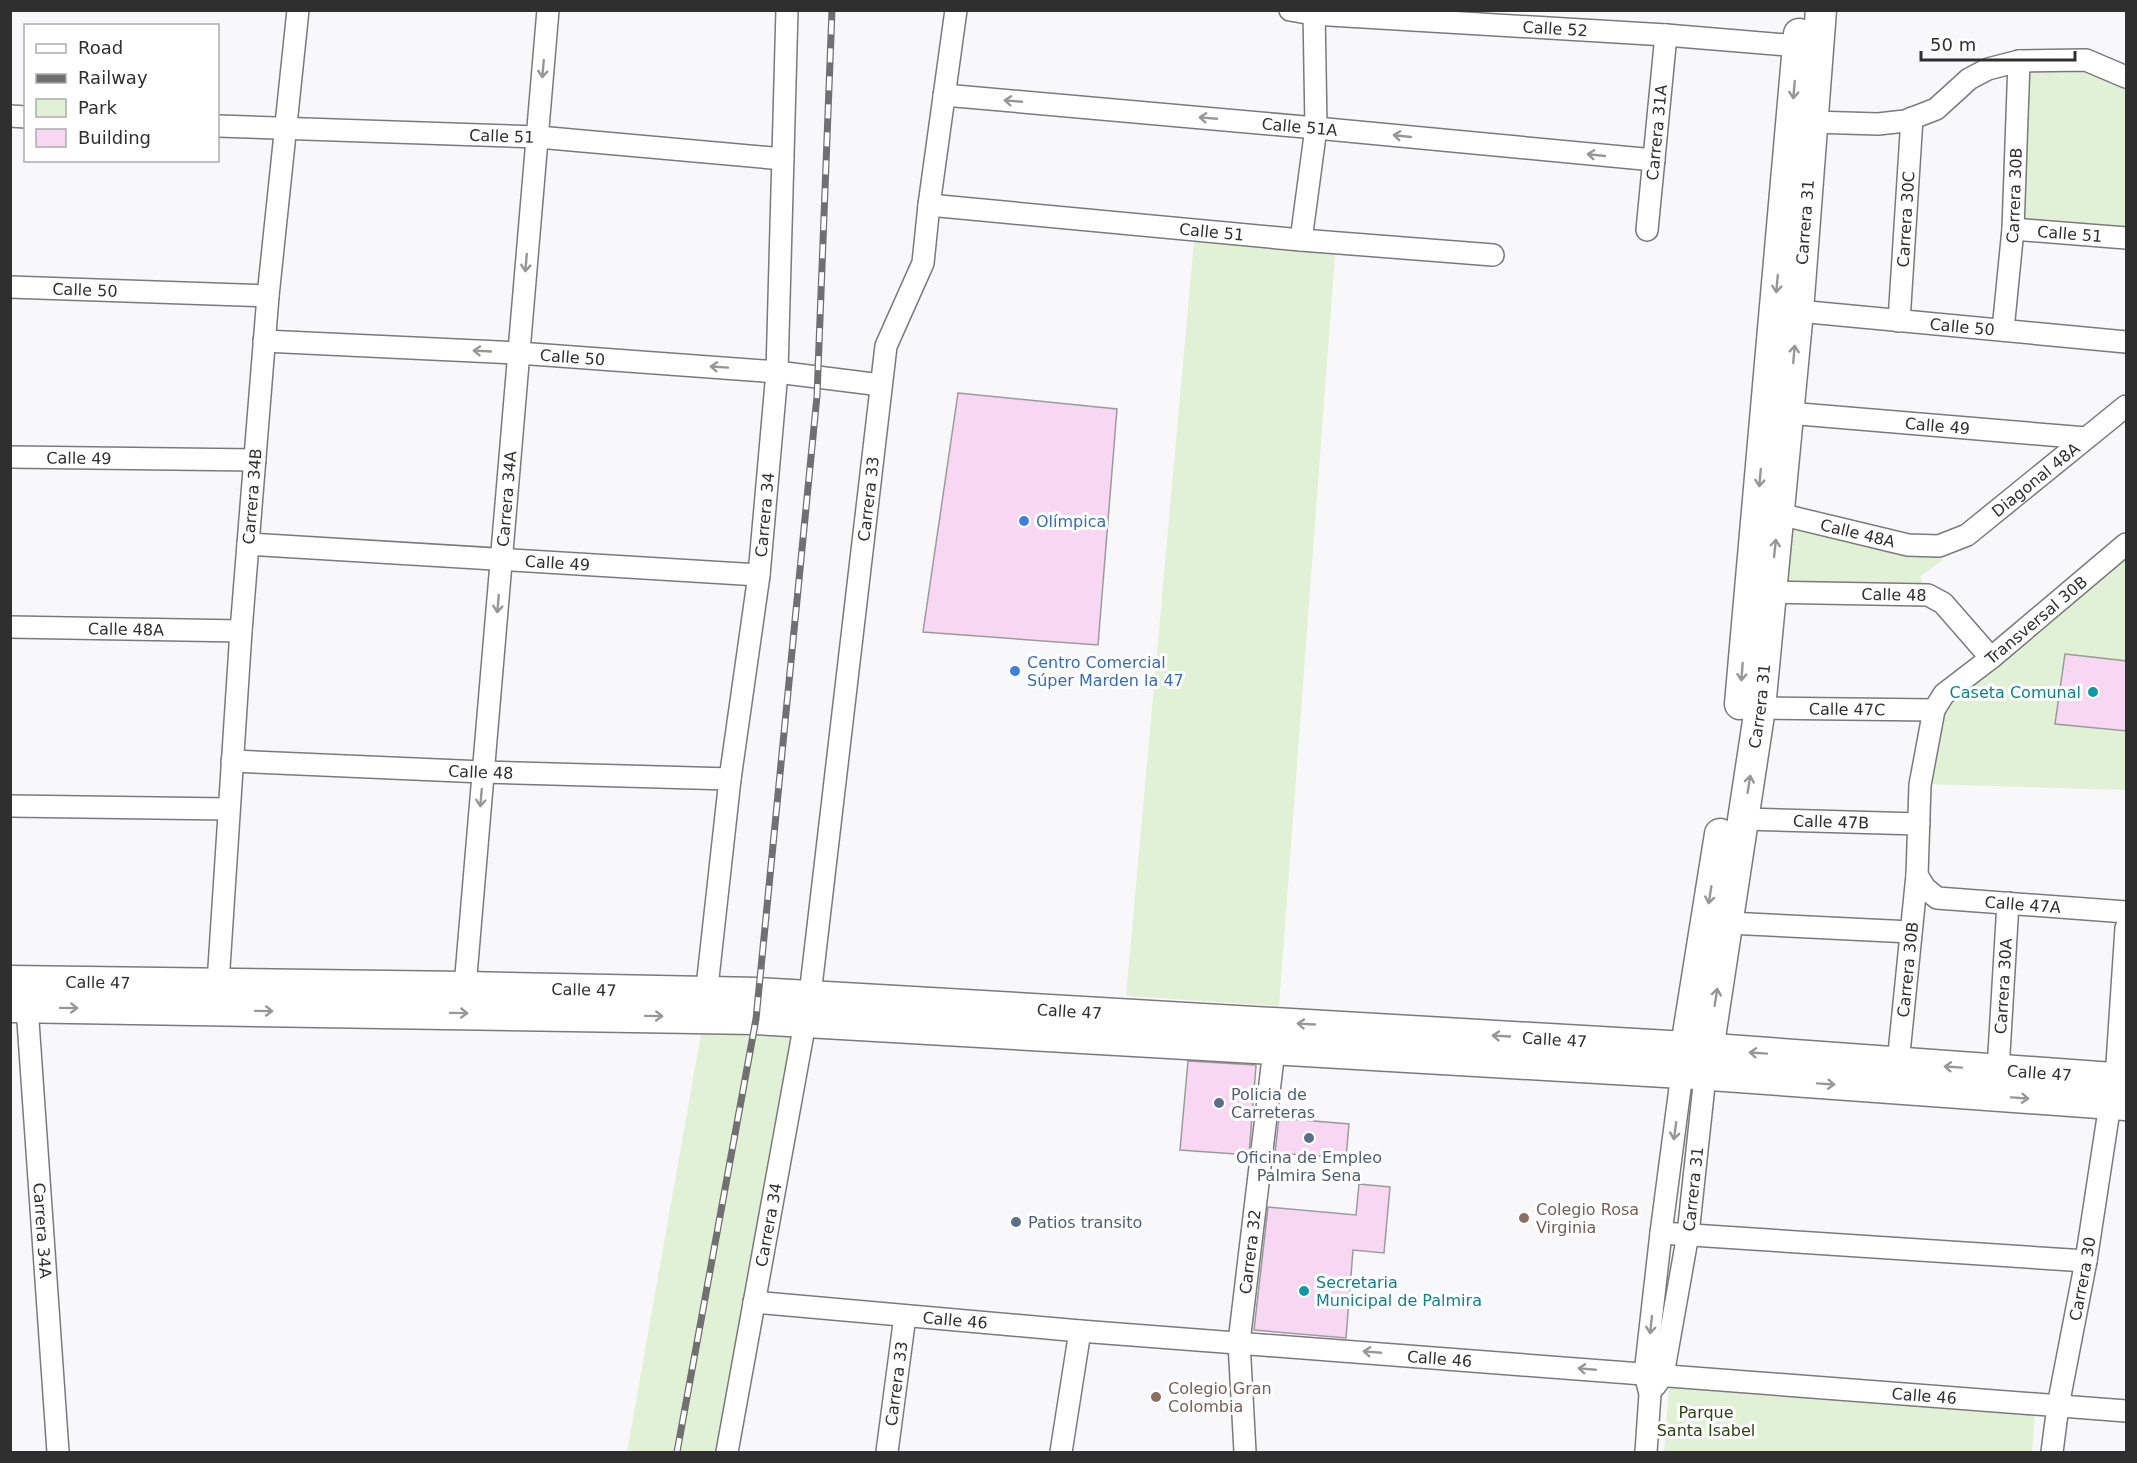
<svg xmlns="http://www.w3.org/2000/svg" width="2137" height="1463" viewBox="0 0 2137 1463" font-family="'DejaVu Sans',sans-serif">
	<rect width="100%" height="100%" fill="#f8f8fa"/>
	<path fill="#e1f1d6" d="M2019,61L2126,77V238L2013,228Z
		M1195,230L1336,242L1279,1006L1126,996Z
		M1779,514L1939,546L1942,561L1920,576L1928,595L1771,592Z
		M2126,546V790L1925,784L1938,721L1966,680Z
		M704,1017L805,1023L727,1452H627Z
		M1669,1386L2035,1414L2032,1452H1664Z"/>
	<path fill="#f8d7f2" stroke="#9c9b9c" stroke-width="1.5" d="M958,393L1117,409L1098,645L923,632Z
		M2065,654L2127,661V731L2055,724Z
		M1188,1061L1256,1065L1249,1155L1180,1150Z
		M1279,1118L1349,1124L1346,1158L1275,1153Z
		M1359,1184L1390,1187L1384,1253L1353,1250L1346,1338L1254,1330L1268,1207L1356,1215Z"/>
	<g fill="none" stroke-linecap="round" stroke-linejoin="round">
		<defs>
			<g id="street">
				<path id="s1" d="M1290,10L1313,14L1666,35L1810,47"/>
				<path id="s2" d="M944,95L1316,128L1654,160"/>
				<path d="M10,116L26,117"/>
				<path d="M1812,122L1878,124L1905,121L1936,109L1969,79L1988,69L2019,61L2086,60L2126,77"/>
				<path id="s3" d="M218,126L538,137L783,159"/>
				<path id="s4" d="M929,205L1301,240L1493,255"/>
				<path id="s5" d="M2013,229L2126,238"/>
				<path id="s6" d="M1647,230L1666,35"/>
				<path d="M1301,240L1316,128L1314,10"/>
				<path id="s7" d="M10,287L268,296"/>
				<path id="s8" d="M1798,311L2126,342"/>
				<path id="s9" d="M1899,321L1912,118"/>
				<path id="s10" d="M2003,330L2013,229L2019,61"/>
				<path id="s11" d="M264,341L518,353L777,372L881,385"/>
				<path id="s12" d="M1788,413L2086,438"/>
				<path id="s13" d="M10,457L255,460"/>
				<path id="s14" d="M1779,514L1908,545L1939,546L1967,535L2126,406"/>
				<path id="s15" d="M248,544L759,575"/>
				<path id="s16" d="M2126,544L1991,658L1944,694L1934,710L1920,785L1917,875L1925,888L1937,898L2126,912"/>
				<path id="s17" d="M1771,592L1928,595L1943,603L1991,658"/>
				<path id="s18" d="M10,627L241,631"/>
				<path id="s19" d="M1760,708L1934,710"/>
				<path id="s20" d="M232,761L483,772L730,779"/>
				<path d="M10,806L228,809"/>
				<path id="s21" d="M1743,819L1919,824"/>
				<path d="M1728,923L1911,932"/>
				<path id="s22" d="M218,983L241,631L268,296L298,10"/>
				<path id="s23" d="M465,987L548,10"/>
				<path id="s24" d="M705,1005L730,779L759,575L777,372L787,10"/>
				<path id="s25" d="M27,1007L58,1452"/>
				<path id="s26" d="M1898,1063L1917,875"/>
				<path id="s27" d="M1998,1070L2008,903"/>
				<path d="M2116,1079L2126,928"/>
				<path d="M1661,1233L2086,1261"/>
				<path id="s28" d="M754,1302L1080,1331L2126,1411"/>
				<path id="s29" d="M1655,1386L1663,1375L1688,1234L1705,1076"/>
				<path id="s30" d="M727,1452L810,995L886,346L923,263L929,205L956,10"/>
				<path id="s31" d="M887,1452L905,1316"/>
				<path d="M1061,1452L1080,1331"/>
				<path id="s32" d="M1245,1452L1239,1342L1274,1050"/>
				<path d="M1646,1452L1650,1394L1645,1374L1661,1233L1682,1073"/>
				<path id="s33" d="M2052,1452L2058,1406L2086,1261L2110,1104"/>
			</g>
			<g id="secondary">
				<path d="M1740,704L1799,34"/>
				<path id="s34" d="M10,981L465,987L758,993L1686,1047L2126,1079"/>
				<path d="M10,1007L756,1019L1682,1073L2126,1105"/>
				<path d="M1683,1065L1720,834"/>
				<path id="s35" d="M1705,1070L1760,708L1798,311L1821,10"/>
			</g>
		</defs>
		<use href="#street" stroke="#7a7a7c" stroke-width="24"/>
		<use href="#secondary" stroke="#7a7a7c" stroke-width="33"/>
		<use href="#street" stroke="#fff" stroke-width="21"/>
		<use href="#secondary" stroke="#fff" stroke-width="30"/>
		<defs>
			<path id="rail" d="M677,1452L756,1019L817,396L832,10"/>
		</defs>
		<use href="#rail" stroke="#707072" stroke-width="7"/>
		<use href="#rail" stroke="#fff" stroke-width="4.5" stroke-dasharray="14" stroke-linecap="butt"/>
	</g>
	<defs><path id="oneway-shaft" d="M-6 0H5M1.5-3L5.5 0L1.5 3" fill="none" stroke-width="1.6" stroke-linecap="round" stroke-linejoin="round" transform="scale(1.5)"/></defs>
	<g stroke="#979798">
		<use href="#oneway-shaft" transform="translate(543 69) rotate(95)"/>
		<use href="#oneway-shaft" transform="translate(1794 90) rotate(95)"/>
		<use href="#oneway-shaft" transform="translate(1013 101) rotate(-175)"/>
		<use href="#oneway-shaft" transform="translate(1208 118) rotate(-175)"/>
		<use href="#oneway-shaft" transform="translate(1402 136) rotate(-174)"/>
		<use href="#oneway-shaft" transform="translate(1596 155) rotate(-174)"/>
		<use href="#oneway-shaft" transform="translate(526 263) rotate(95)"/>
		<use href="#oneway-shaft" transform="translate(1777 284) rotate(95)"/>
		<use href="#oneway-shaft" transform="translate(482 351) rotate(-177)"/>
		<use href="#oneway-shaft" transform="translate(1794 354) rotate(-85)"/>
		<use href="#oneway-shaft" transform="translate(719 367) rotate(-176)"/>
		<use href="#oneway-shaft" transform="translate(1760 478) rotate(95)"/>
		<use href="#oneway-shaft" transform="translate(1775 548) rotate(-84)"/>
		<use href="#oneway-shaft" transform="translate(498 604) rotate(95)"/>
		<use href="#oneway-shaft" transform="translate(1742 672) rotate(94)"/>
		<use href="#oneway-shaft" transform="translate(1749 784) rotate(-81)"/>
		<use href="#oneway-shaft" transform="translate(481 798) rotate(95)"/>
		<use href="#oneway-shaft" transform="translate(1710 895) rotate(99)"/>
		<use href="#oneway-shaft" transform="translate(1716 997) rotate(-81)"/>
		<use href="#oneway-shaft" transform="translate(69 1008) rotate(1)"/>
		<use href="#oneway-shaft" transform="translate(264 1011) rotate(1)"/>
		<use href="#oneway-shaft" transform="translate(459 1013) rotate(1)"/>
		<use href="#oneway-shaft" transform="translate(654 1016) rotate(1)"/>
		<use href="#oneway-shaft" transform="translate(1306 1024) rotate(-177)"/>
		<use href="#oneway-shaft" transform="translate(1501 1036) rotate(-177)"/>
		<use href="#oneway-shaft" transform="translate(1758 1053) rotate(-176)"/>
		<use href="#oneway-shaft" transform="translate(1953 1067) rotate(-176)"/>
		<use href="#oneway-shaft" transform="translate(1826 1084) rotate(4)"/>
		<use href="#oneway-shaft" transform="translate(2020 1098) rotate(4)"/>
		<use href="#oneway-shaft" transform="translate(1675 1131) rotate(98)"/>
		<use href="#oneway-shaft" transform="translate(1651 1325) rotate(96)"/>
		<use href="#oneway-shaft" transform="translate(1372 1352) rotate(-175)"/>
		<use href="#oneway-shaft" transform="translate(1587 1369) rotate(-175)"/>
	</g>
	<g fill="#3f7fe0" stroke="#fff" stroke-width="2">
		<circle cx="1024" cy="521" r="6"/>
		<circle cx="1015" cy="671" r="6"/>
	</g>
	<g fill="#0f9aa8" stroke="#fff" stroke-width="2">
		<circle cx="2093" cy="692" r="6"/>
		<circle cx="1304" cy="1291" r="6"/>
	</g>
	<g fill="#5c6f8a" stroke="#fff" stroke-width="2">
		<circle cx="1219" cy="1103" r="6"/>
		<circle cx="1309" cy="1138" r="6"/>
		<circle cx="1016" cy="1222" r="6"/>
	</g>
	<g fill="#8d6e63" stroke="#fff" stroke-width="2">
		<circle cx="1524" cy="1218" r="6"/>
		<circle cx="1156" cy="1397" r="6"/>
	</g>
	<g text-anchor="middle" stroke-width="6" stroke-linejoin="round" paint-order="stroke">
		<g font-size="16" fill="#2f2f30" stroke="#fff">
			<text dy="6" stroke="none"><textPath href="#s1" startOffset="266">Calle 52</textPath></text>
			<text dy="6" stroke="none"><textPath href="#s2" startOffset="357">Calle 51A</textPath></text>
			<text dy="6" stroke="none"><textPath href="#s6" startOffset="98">Carrera 31A</textPath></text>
			<text dy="6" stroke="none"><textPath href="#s3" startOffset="284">Calle 51</textPath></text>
			<text dy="6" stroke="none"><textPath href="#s10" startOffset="135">Carrera 30B</textPath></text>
			<text dy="6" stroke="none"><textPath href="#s9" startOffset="102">Carrera 30C</textPath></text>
			<text dy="6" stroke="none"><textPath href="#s35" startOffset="854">Carrera 31</textPath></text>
			<text dy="6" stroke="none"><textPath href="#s4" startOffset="284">Calle 51</textPath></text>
			<text dy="6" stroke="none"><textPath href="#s5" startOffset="57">Calle 51</textPath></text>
			<text dy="6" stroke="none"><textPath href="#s7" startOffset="75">Calle 50</textPath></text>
			<text dy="6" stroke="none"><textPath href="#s8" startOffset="165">Calle 50</textPath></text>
			<text dy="6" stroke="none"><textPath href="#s11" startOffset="309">Calle 50</textPath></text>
			<text dy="6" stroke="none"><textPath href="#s12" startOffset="150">Calle 49</textPath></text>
			<text dy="6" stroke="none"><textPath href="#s13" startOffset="69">Calle 49</textPath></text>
			<text dy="6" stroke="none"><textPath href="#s14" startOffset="282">Diagonal 48A</textPath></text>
			<text dy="6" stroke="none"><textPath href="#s22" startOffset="488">Carrera 34B</textPath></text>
			<text dy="6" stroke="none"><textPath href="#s23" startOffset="490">Carrera 34A</textPath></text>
			<text dy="6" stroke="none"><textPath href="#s30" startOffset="964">Carrera 33</textPath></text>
			<text dy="6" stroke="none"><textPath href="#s24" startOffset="494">Carrera 34</textPath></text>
			<text dy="6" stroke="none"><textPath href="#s14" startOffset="81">Calle 48A</textPath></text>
			<text dy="6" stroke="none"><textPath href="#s15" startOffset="310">Calle 49</textPath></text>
			<text dy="6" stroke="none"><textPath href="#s17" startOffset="123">Calle 48</textPath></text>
			<text transform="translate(2036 620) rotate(-40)" y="6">Transversal 30B</text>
			<text dy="6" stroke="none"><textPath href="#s18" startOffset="116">Calle 48A</textPath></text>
			<text dy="6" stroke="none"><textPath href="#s35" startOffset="368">Carrera 31</textPath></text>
			<text dy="6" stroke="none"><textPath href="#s19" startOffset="87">Calle 47C</textPath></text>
			<text dy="6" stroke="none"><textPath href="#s20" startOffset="249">Calle 48</textPath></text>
			<text dy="6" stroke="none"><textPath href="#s21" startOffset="88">Calle 47B</textPath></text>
			<text dy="6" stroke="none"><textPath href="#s16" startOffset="538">Calle 47A</textPath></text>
			<text dy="6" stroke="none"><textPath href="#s26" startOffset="94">Carrera 30B</textPath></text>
			<text dy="6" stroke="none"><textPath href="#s34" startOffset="88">Calle 47</textPath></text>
			<text dy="6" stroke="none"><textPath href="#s27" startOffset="84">Carrera 30A</textPath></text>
			<text dy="6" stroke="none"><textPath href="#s34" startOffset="574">Calle 47</textPath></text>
			<text dy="6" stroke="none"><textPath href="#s34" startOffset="1060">Calle 47</textPath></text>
			<text dy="6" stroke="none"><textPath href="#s34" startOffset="1546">Calle 47</textPath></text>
			<text dy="6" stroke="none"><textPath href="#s34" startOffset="2032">Calle 47</textPath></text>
			<text dy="6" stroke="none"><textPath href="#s29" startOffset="202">Carrera 31</textPath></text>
			<text dy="6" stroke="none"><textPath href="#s30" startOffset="231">Carrera 34</textPath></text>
			<text dy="6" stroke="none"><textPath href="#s25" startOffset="224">Carrera 34A</textPath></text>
			<text dy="6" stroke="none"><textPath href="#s32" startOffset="201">Carrera 32</textPath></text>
			<text dy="6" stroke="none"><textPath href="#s33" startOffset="176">Carrera 30</textPath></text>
			<text dy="6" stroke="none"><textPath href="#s28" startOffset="202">Calle 46</textPath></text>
			<text dy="6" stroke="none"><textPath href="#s28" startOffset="688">Calle 46</textPath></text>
			<text dy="6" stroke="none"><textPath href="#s31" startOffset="69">Carrera 33</textPath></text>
			<text dy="6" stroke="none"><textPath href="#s28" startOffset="1174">Calle 46</textPath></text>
		</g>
		<g font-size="16" fill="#366cbe" stroke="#fff" text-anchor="start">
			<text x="1036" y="527">Olímpica</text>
			<text x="1027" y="668">Centro Comercial<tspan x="1027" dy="18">Súper Marden la 47</tspan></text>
		</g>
		<g font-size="16" fill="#0d838f" stroke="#fff" text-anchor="end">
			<text x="2081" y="698">Caseta Comunal</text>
			<text x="1316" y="1288" text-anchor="start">Secretaria<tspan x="1316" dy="18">Municipal de Palmira</tspan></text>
		</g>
		<g font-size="16" fill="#4e5e75" stroke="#fff" text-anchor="start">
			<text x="1231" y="1100">Policia de<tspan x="1231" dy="18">Carreteras</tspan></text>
			<text x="1309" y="1163" text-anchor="middle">Oficina de Empleo<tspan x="1309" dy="18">Palmira Sena</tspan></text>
			<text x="1028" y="1228">Patios transito</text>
		</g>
		<g font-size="16" fill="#785e54" stroke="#fff" text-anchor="start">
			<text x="1536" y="1215">Colegio Rosa<tspan x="1536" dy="18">Virginia</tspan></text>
			<text x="1168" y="1394">Colegio Gran<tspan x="1168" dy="18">Colombia</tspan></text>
		</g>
		<g font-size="16" fill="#2b4412" stroke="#fff">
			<text x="1706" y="1418">Parque<tspan x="1706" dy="18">Santa Isabel</tspan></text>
		</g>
	</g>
	<rect width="2137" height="1463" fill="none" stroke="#2f2f30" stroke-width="24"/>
	<rect x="24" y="24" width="195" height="138" fill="#ffffff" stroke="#acacac" stroke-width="1.5"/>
	<rect x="36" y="44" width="30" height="9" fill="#ffffff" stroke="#acacac" stroke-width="1.5"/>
	<text x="78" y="54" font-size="18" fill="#2f2f30">Road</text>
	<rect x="36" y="74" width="30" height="9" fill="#707072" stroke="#acacac" stroke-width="1.5"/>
	<text x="78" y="84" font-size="18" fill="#2f2f30">Railway</text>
	<rect x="36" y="99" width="30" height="18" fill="#e1f1d6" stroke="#acacac" stroke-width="1.5"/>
	<text x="78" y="114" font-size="18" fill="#2f2f30">Park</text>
	<rect x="36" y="129" width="30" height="18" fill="#f8d7f2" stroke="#acacac" stroke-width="1.5"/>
	<text x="78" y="144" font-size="18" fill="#2f2f30">Building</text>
	<path d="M1921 51v9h154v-9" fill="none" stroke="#2f2f30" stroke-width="3"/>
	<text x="1930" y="51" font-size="18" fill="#2f2f30" stroke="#ffffff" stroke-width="4.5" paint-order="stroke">50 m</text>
</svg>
